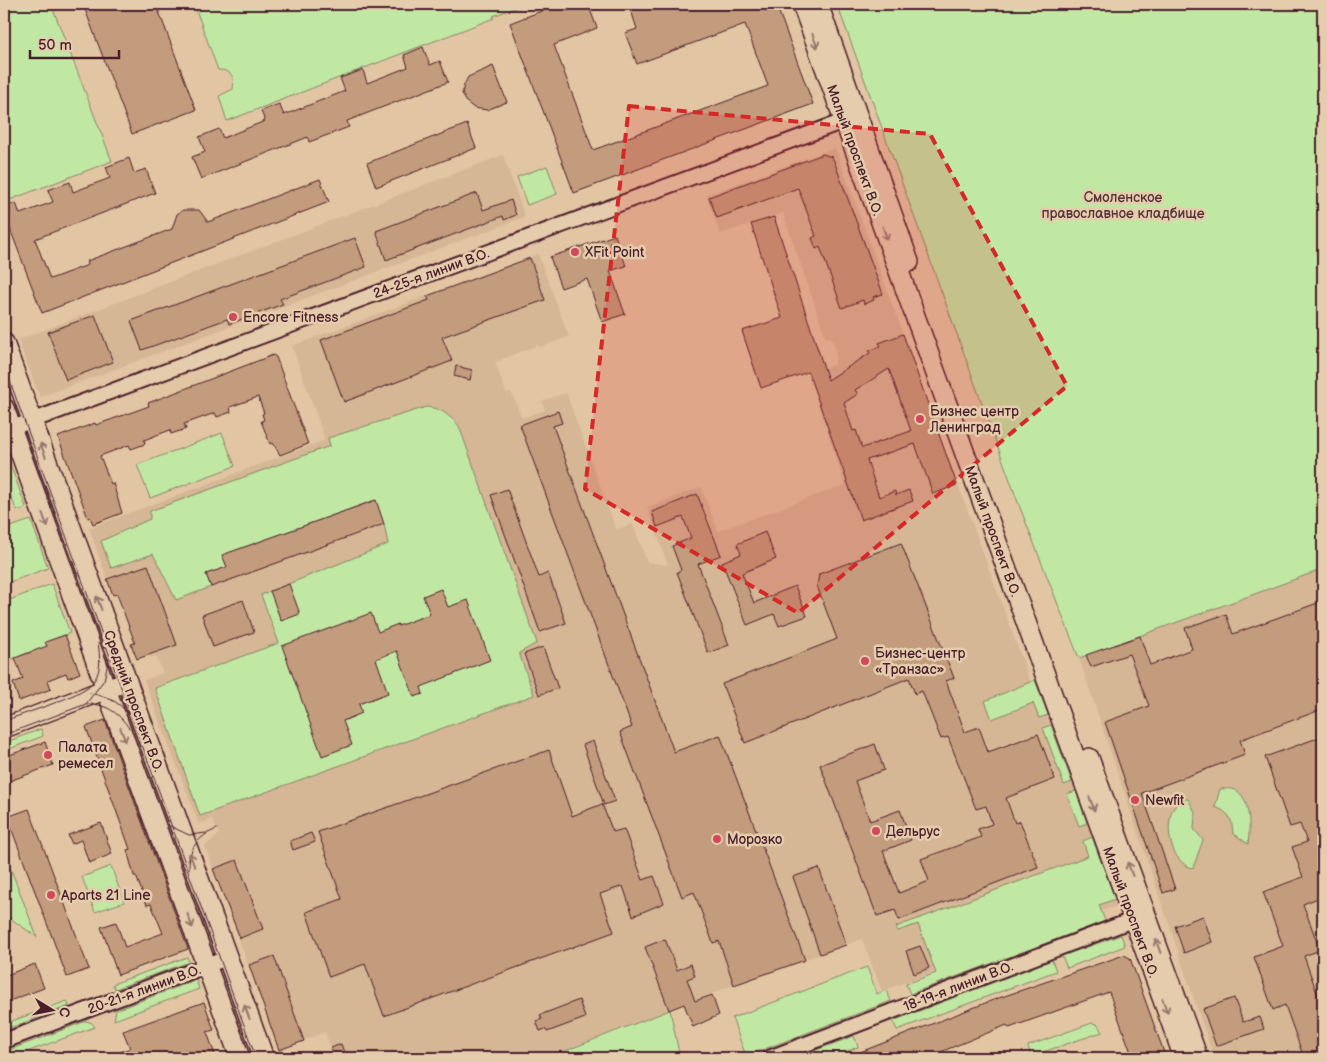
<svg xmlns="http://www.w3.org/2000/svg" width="1327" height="1062" viewBox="0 0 1327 1062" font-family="'Balsamiq Sans',sans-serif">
	<rect width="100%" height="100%" fill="#e2c6a3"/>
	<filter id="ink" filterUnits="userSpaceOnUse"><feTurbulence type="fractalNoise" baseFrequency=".02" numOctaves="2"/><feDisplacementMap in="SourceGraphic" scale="10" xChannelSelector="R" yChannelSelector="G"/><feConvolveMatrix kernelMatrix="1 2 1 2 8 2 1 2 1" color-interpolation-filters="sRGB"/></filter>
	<g filter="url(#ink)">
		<path fill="#d5b695" d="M835,148L1031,684L1038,682L1118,905L882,991L862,939L734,985L544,1058H335L325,1032L279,1050L205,846L219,834L212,819L199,824L144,680L163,673L156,656L151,658L150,655L137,659L131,644L135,643L117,594L113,595L89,528L325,440L292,346L538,254L569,337L540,347L538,345L495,362L506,393L511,392L522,418L545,410L542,401L566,393L616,529L633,524L647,562L668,565L647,507L701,487L718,531L845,485L812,385L828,377L825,368L835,364L836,351L831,337L826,338L783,213L720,234L706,195Z
			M503,155L525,217L40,397L18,340Z
			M1323,569V1058H1214L1079,658Z"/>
		<path fill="#c1e8a3" stroke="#868467" d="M11,4H51L112,161L4,202V7Z
			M194,4H525L493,16L494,18L227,121L219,96L233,89C235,76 231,70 218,70Z
			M837,4H1323V569L1079,658L1019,505Z
			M547,166L557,194L527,205L517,177Z
			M426,407C441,408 449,415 459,426L537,643L519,653L534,695L200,816L155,688L279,643L261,595L388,544L384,524L375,500L223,555L227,567L206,574L211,587L176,600L153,554L111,568L101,541L150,519V511L330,446L328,438Z
			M222,433L235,466L150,498L137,465Z
			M4,454L8,459L26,507L21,511L16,509L10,494L4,490Z
			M31,520L48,568L4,584V529Z
			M52,584L70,633L46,642L49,652L38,656L35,650L5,662L4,602Z
			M1035,680L1048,715L1039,718L1033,703L992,719L985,701Z
			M1051,725L1072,782L1064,785L1043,728Z
			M41,729L43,736L4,751V743Z
			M1220,789C1224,789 1231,788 1235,790C1251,796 1250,831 1248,844L1233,833C1232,818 1229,812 1215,807Z
			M1076,791L1087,823L1079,826L1067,794Z
			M1181,799H1188L1195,812L1194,829L1203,840L1193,868C1171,863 1165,830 1172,811C1174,807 1178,803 1181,799Z
			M1092,837L1115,899L1099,905L1105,921L910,994L906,984L936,973L918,924L898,931L896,927L1088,856L1083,841Z
			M111,866L124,902L95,912L82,877Z
			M10,867L37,937L4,914V869Z
			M1121,935L1125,946L1067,968L1062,956Z
			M187,957L189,962L115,989L113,984Z
			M1052,960L1056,971L897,1030L893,1021Z
			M867,967L877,994L886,990L891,1001L746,1056L732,1018Z
			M196,980L199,989L114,1020L116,1010Z
			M67,1001L69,1006L4,1030V1024Z
			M670,1010L680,1058H547Z
			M86,1021L92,1023L95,1027L10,1058H4V1052Z
			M1092,1023L1097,1024L1102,1032L1031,1056L1028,1046Z
			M854,1036L858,1047L828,1058H795Z"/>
		<path fill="#c29c7b" stroke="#4a1f2b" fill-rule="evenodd" d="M83,4H156L196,110L132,134Z
			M560,4H588L597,28L554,45L593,150L768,86L745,24L637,64L625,33L637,29L629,4H776L813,104L574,193L510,23Z
			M423,47L430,65L440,61L448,82L347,121L349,127L309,142L308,137L201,179L192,157L205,152L199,137L219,129L223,138L265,121L261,111L279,104L284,115L345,91L340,78L363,70L367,83L408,67L404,55Z
			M493,66L507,102L487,110L474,108L465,101L462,93L464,85L468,77Z
			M467,124L476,148L376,187L367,163Z
			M823,154L832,157L834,161L883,294L873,297L874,300L864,304L863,300L842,308L820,247L816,249L812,238L816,236L798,188L717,218L709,197Z
			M129,158L134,173L146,169L155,193L35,239L50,279L88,265L87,261L172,229L177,214L183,210H199L208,222L320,179L329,202L42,313L4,213V207L16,203L20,214L53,202L48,190L70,182L73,192L110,178L106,167Z
			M477,193L483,210L511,200L516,215L504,220L503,216L386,260L376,231Z
			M774,217L828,380L870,353L869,351L881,346L879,343L903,334L957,485L933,494L915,444L867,460L879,497L895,491L896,495L909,490L913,501L861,520L808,372L761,388L742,331L782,318L751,224ZM889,369L911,431L862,448L856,430L853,431L844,403L858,394L855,390Z
			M615,235L626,266L610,271L625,314L602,322L587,279L561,288L550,257Z
			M355,238L366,267L280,299L283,304L229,324L227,319L142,350L131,321Z
			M530,258L545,300L442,337L452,361L344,402L321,340L429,300L427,296Z
			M95,315L113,362L66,380L48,332Z
			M273,355L276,357L308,444L280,455L273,443L270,444L261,421L264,420L262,414L264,413L258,397L230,407L231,412L217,417L215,413L184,424L186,429L171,434L170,430L144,440L145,444L131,449L129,445L100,456L111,484L113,483L122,513L93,524L90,517L88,518L58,437L95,423L96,425L149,406L148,403Z
			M456,366L472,370L470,380L454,376Z
			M558,411L562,423L553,426L674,752L720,735L805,960L734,985L719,941L713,943L694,892L682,897L620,732L632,727L520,425Z
			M507,489L539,577L548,573L566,623L540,632L491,495Z
			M697,494L721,555L698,564L729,645L708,653L677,572L681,570L672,546L691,538L683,517L657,527L652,512Z
			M376,500L384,524L211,587L206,574L227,567L222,555Z
			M765,532L776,559L742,573L754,603L795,586L807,616L779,626L774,614L747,625L722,562L741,554L737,544Z
			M901,543L954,678L946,681L965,732L979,727L988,752L1038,734L1055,779L1006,798L1015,823L1020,821L1038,867L899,920L895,910L877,916L820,765L875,744L884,770L855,781L870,821L900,810L911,840L883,851L899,893L929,881L921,859L981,837L978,829L992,824L986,806L976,809L948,737L941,739L922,691L915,694L909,678L745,743L722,684L837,639L817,586L819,574Z
			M148,565L177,645L137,659L131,644L135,643L117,594L113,595L107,579Z
			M289,584L300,614L281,621L270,591Z
			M441,589L448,607L468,600L490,660L421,687L423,694L414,697L397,651L376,659L388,693L359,704L362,713L343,721L352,745L322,756L282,646L371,613L378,632L398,624V626L430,614L423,596Z
			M243,600L254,632L213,647L202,615Z
			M1323,601V709L1240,740L1245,755L1142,793L1175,889L1163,893L1105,722L1149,706L1129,654L1091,667L1086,655L1140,636L1150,665L1192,649L1185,628L1226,614L1233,634Z
			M65,635L80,673L68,678L66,673L48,680L51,689L19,701L13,683L23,679L15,658L47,646L45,642Z
			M543,647L558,688L539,695L524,654Z
			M105,720L188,949L118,975L101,927L116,922L125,947L163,933L151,904L147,905L136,876H134L127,850L130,849L86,727Z
			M1323,736V896L1303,904L1320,950L1304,956L1323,1010V1058H1304L1285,1005L1273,1010L1254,957L1283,946L1263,892L1303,877L1292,847L1307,842L1300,824L1290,827L1265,757Z
			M593,741L615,801L604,805L583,745Z
			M45,742L53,765L4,783V757Z
			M549,750L572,816L602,804L613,832L624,829L643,880L654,876L664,903L633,916L623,886L600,894L614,932L384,1016L365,964L329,977L306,912L342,899L318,832Z
			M29,809L89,969L67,977L7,817Z
			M101,823L112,854L89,863L81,840L72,844L68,835Z
			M311,833L315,842L293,850L290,841Z
			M237,860L263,929L240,938L213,869Z
			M819,868L846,945L820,954L793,877Z
			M1203,916L1212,942L1184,953L1175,926Z
			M665,939L677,970L691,964L695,976L687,979L695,1001L712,995L719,1015L693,1027L684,1004L669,1010L645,947Z
			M920,946L929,968L914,974L906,951Z
			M1124,955L1130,958L1166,1058H1133L1109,992L1009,1028L1007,1025L926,1058H845L993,1000Z
			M274,956L304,1041L279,1050L249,965Z
			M35,964L44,988L4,1003V976Z
			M1234,998L1243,1022L1260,1017L1264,1029L1216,1046L1203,1009Z
			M579,1000L585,1018L547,1032L545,1029L540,1031L536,1021L542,1019L540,1015Z
			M204,1002L214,1030L207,1032L216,1058H106L130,1048L123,1031Z
			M341,1044L345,1055L335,1058L331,1048Z"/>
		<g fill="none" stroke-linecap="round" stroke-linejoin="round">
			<defs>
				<path id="minor" d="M4,431L852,118
					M4,1041L227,958
					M769,1058L1143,916"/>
				<path id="secondary" d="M802,4L1184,1058
					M818,4L909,262
					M4,343L264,1058
					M4,408L240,1058
					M4,728L117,685
					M1089,758L1198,1058"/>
			</defs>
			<use href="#minor" stroke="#4a1f2b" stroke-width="18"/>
			<use href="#secondary" stroke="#4a1f2b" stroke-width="22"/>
			<use href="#minor" stroke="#e4ccad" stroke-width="14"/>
			<use href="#secondary" stroke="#e4ccad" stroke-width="19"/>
			<path stroke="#4a1f2b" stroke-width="1" d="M4,365L256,1058
				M90,693C106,697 118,700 128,714
				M86,704C105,703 118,712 129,728
				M4,721C22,714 82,696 92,683C102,672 100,657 98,643
				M4,735L86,704L104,680L109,658
				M170,826L189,835L207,833
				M189,869C188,849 198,836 217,829"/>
		</g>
		<defs><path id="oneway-shaft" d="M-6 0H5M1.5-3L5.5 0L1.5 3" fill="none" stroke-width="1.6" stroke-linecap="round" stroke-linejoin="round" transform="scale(1.25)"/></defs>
		<g stroke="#97766c">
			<use href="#oneway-shaft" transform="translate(815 41) rotate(70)"/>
			<use href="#oneway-shaft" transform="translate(885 233) rotate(70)"/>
			<use href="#oneway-shaft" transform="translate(43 450) rotate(-110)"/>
			<use href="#oneway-shaft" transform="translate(45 520) rotate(70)"/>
			<use href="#oneway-shaft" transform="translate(99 603) rotate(-110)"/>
			<use href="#oneway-shaft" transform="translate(123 735) rotate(70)"/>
			<use href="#oneway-shaft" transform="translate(1092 804) rotate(70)"/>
			<use href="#oneway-shaft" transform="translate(192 860) rotate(-110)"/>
			<use href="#oneway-shaft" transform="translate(1130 869) rotate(-110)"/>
			<use href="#oneway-shaft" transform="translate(190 921) rotate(70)"/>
			<use href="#oneway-shaft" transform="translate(1158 946) rotate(-110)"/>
			<use href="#oneway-shaft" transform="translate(1165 1006) rotate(70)"/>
			<use href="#oneway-shaft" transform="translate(247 1012) rotate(-110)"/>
		</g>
	</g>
	<path fill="#d62828" fill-opacity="0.2" stroke="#d62828" stroke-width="4" stroke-dasharray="10 6" stroke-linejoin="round" d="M629,106L930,134L1067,386L798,613L585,489Z"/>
	<g fill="#d1495b" stroke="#e4ccad" stroke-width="2">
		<circle cx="575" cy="252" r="5"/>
		<circle cx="233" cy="317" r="5"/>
		<circle cx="920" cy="419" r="5"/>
		<circle cx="865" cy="661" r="5"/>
		<circle cx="48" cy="755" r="5"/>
		<circle cx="1135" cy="800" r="5"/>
		<circle cx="876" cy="831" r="5"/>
		<circle cx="717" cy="839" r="5"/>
		<circle cx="51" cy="895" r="5"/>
	</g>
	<g text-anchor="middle" stroke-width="5" stroke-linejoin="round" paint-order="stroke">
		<g font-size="14" fill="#4a1f2b" stroke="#e4ccad">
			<text transform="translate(855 150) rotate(70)" y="5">Малый проспект В.О.</text>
			<text transform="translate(431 273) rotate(-20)" y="5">24-25-я линии В.О.</text>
			<text transform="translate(993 531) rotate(70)" y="5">Малый проспект В.О.</text>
			<text transform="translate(134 701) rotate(70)" y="5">Средний проспект В.О.</text>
			<text transform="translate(1131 912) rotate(70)" y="5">Малый проспект В.О.</text>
			<text transform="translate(958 986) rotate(-21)" y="5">18-19-я линии В.О.</text>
			<text transform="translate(144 989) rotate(-20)" y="5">20-21-я линии В.О.</text>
		</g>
		<g font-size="14" fill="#563337" stroke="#e4ccad">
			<text x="1123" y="202">Смоленское<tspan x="1123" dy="16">православное кладбище</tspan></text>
		</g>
		<g font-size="14" fill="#4a1f2b" stroke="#e4ccad" text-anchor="start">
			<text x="585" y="257">XFit Point</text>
			<text x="243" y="322">Encore Fitness</text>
			<text x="930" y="416">Бизнес центр<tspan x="930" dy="16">Ленинград</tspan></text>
			<text x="875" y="658">Бизнес-центр<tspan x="875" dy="16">«Транзас»</tspan></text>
			<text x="58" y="752">Палата<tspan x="58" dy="16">ремесел</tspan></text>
			<text x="1145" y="805">Newfit</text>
			<text x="886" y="836">Дельрус</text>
			<text x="727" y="844">Морозко</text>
			<text x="61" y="900">Aparts 21 Line</text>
		</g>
	</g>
	<rect width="1327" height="1062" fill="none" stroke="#e4ccad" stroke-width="20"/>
	<rect x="10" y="10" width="1307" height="1042" fill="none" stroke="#4a1f2b" stroke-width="2" filter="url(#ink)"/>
	<g transform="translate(52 1010) rotate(100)" stroke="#e4ccad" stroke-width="4" paint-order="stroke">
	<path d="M0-4L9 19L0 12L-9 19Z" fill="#4a1f2b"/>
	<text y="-8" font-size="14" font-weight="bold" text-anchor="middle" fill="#4a1f2b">С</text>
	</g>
	<path d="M30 50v8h89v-8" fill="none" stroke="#4a1f2b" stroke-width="2.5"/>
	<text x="38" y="50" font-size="15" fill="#4a1f2b" stroke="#e4ccad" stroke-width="4" paint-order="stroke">50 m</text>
</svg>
